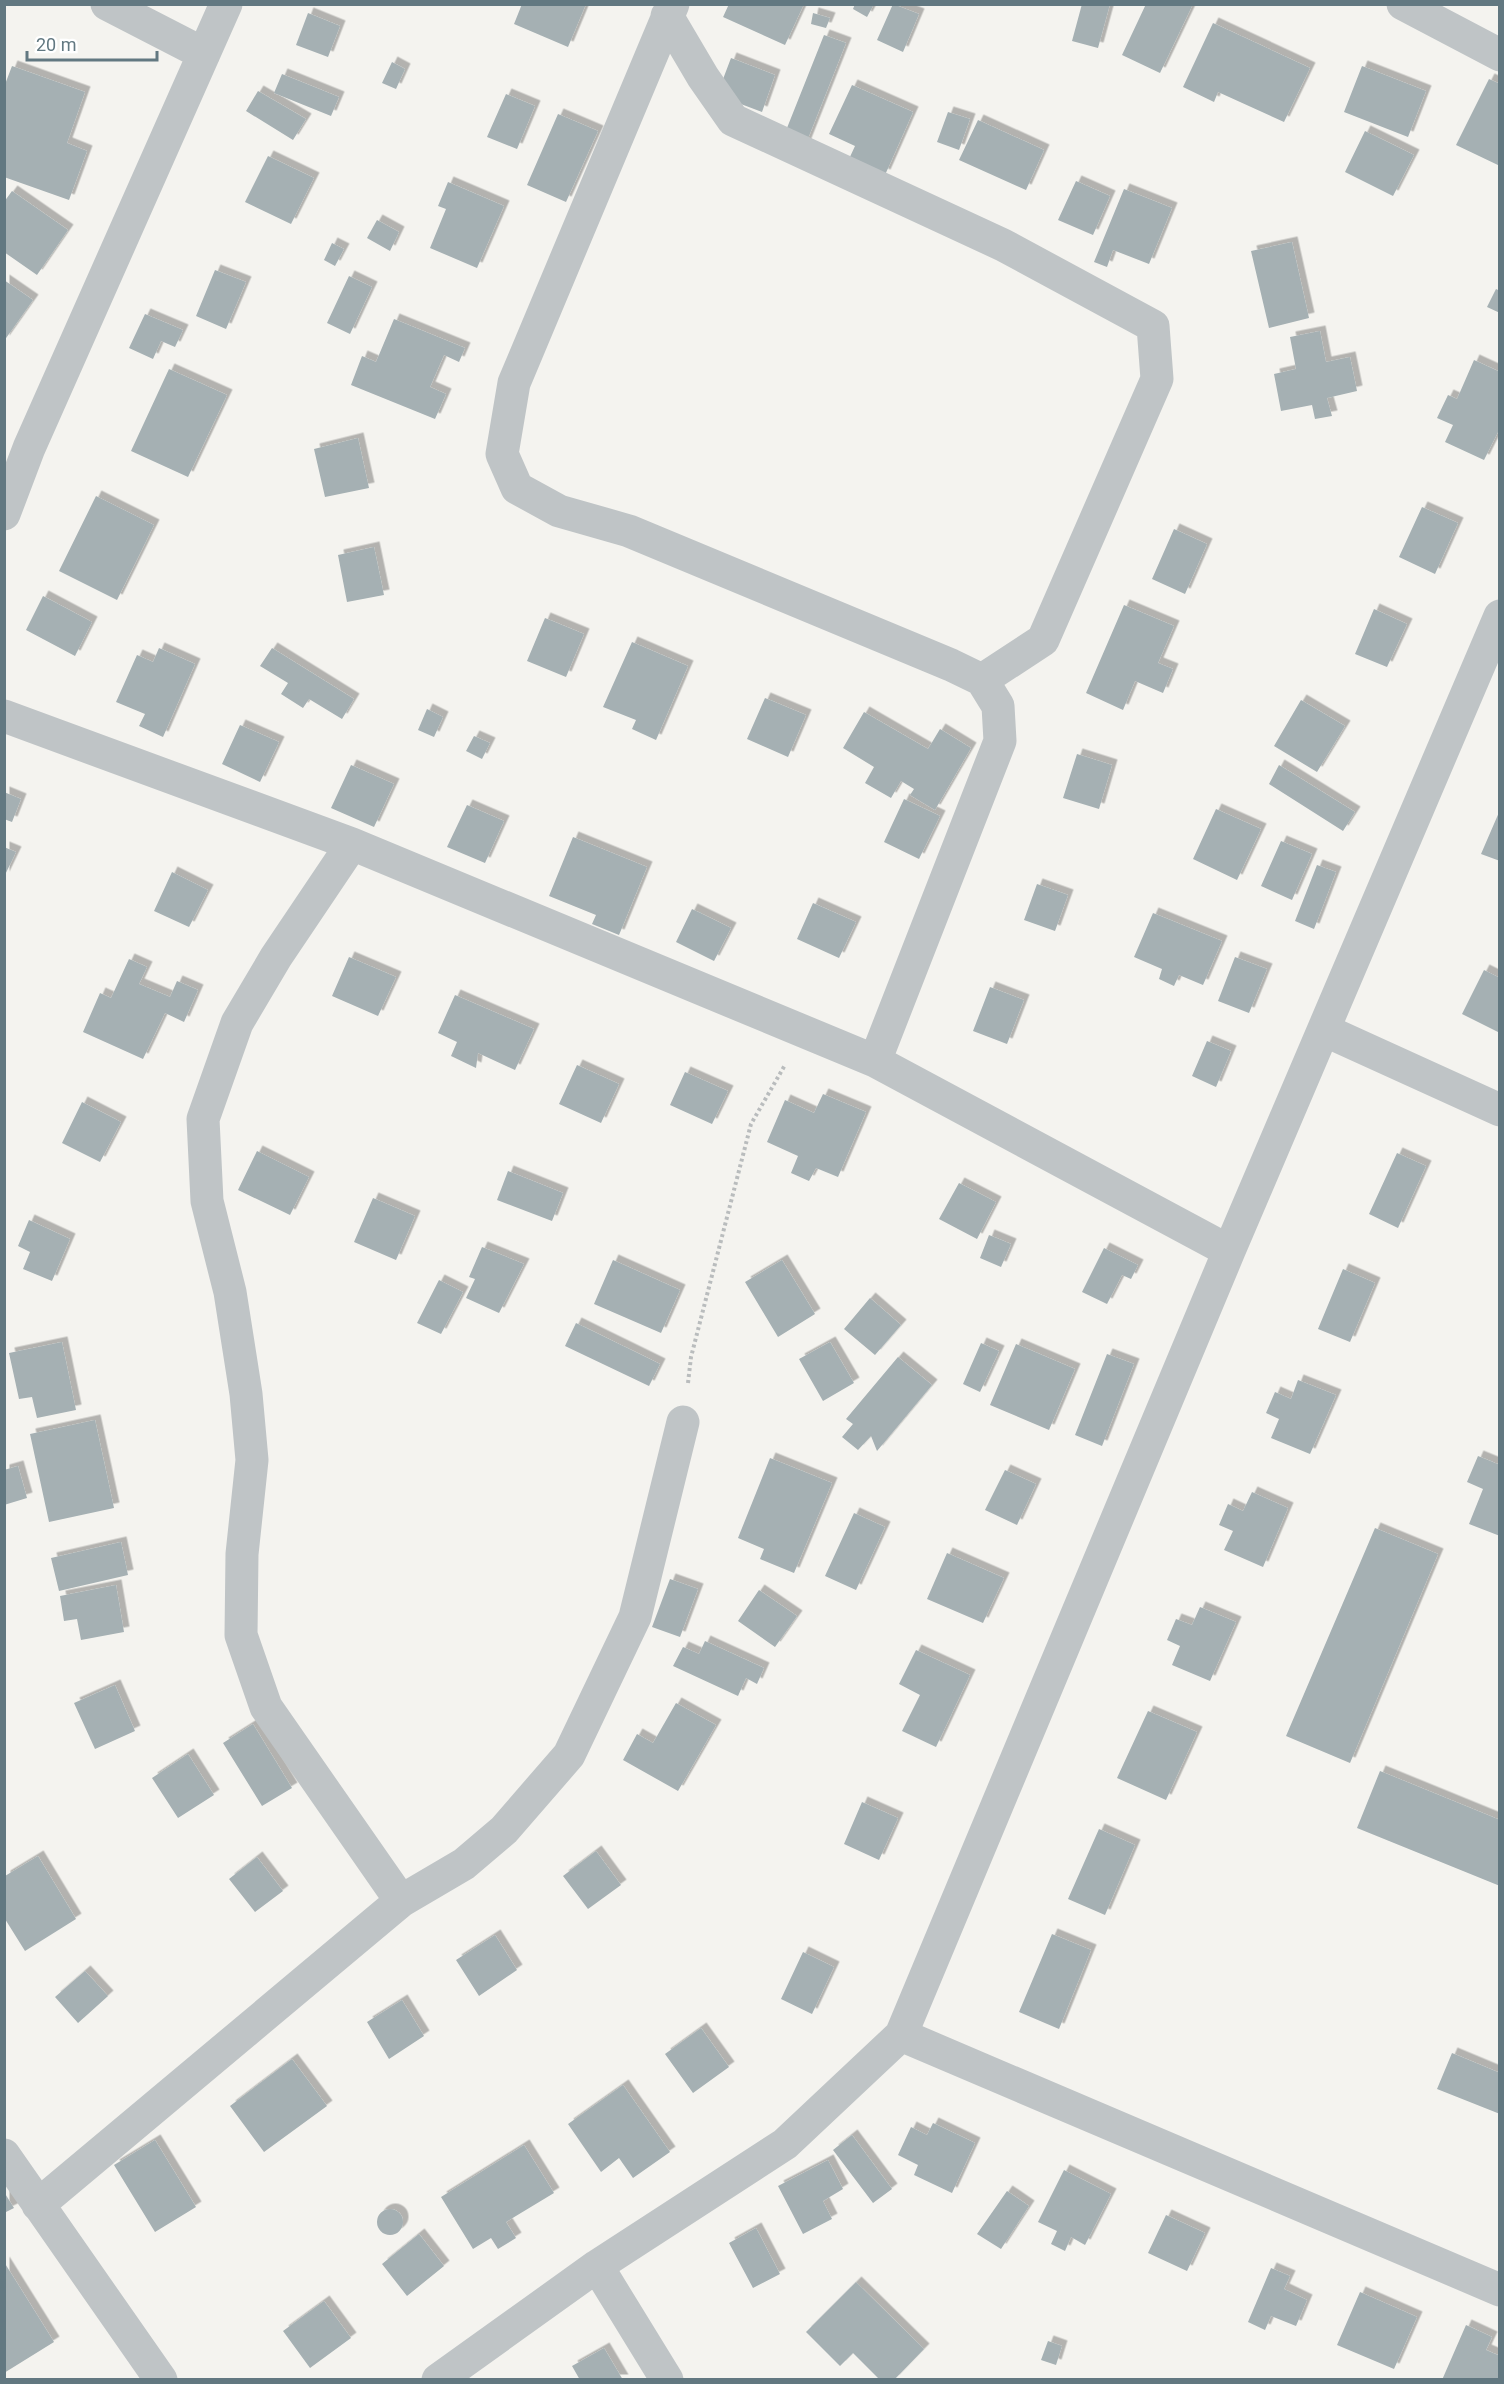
<svg xmlns="http://www.w3.org/2000/svg" width="1504" height="2384" viewBox="0 0 1504 2384" font-family="Roboto,sans-serif">
	<defs>
		<filter id="shadow"><feDropShadow dx="5.5" dy="-5.5" stdDeviation="0" flood-color="#0004"/></filter>
	</defs>
	<rect width="100%" height="100%" fill="#f4f3ef"/>
	<path fill="#a5b0b3" filter="url(#shadow)" d="M522,4H586L568,47L514,24Z
		M729,4H804L785,45L723,17Z
		M855,4H874L867,17L853,9Z
		M893,4L919,14L903,52L877,40Z
		M1082,4H1110L1098,48L1072,41Z
		M1146,4L1192,6L1160,73L1122,55Z
		M308,13L340,26L328,57L296,45Z
		M813,13L830,18L826,28L811,24Z
		M1213,23L1310,68L1284,122L1218,92L1214,102L1183,87Z
		M824,35L846,43L805,146L783,138Z
		M731,58L775,75L762,112L717,95Z
		M392,62L405,69L396,89L382,83Z
		M12,66L85,92L67,143L87,151L69,200L4,177V87Z
		M1362,66L1426,91L1408,137L1344,112Z
		M282,74L339,97L331,116L274,93Z
		M1489,79L1500,84V166L1456,145Z
		M852,85L913,112L885,175L849,159L855,146L829,134Z
		M258,91L306,119L293,140L246,111Z
		M506,94L535,106L517,149L487,137Z
		M948,112L970,119L959,150L937,142Z
		M558,114L598,131L566,202L527,185Z
		M978,120L1044,150L1026,190L959,160Z
		M1365,131L1414,155L1393,196L1345,172Z
		M268,156L314,178L291,224L245,202Z
		M1076,181L1110,196L1093,235L1058,220Z
		M448,182L504,206L477,268L430,248L446,209L438,206Z
		M1124,189L1172,208L1149,264L1113,250L1107,267L1094,262Z
		M12,191L68,230L37,275L4,252V202Z
		M377,220L399,232L390,251L367,238Z
		M1292,242L1309,318L1269,328L1251,251Z
		M332,243L344,249L335,266L324,260Z
		M215,270L246,282L226,329L196,316Z
		M349,276L372,287L350,334L327,323Z
		M4,280L33,300L4,341Z
		M1496,289L1500,291V313L1487,307Z
		M145,314L183,330L175,347L161,341L153,359L129,348Z
		M394,319L465,348L459,362L444,355L430,387L446,394L435,419L351,385L362,356L376,362Z
		M1320,331L1326,362L1350,357L1357,391L1327,398L1332,416L1315,419L1312,405L1281,411L1274,374L1296,369L1290,337Z
		M1474,360L1500,372V428L1484,460L1445,442L1453,425L1437,418L1448,395L1457,399Z
		M169,369L227,395L188,477L131,451Z
		M358,438L369,488L325,497L314,449Z
		M96,496L154,525L117,600L59,571Z
		M1422,507L1458,523L1435,574L1399,557Z
		M1174,529L1207,544L1185,594L1152,579Z
		M374,547L384,595L347,602L338,555Z
		M43,596L92,622L75,656L26,630Z
		M1124,605L1174,626L1158,663L1173,669L1163,693L1135,681L1123,710L1086,693Z
		M1374,609L1407,624L1387,667L1355,654Z
		M545,618L584,634L566,677L527,661Z
		M632,642L688,666L656,740L632,729L636,720L603,707Z
		M159,648L195,664L163,737L139,726L145,714L116,702L137,655L153,662Z
		M272,648L354,699L342,719L309,699L303,708L281,694L288,683L260,666Z
		M765,698L806,715L788,757L747,739Z
		M1301,700L1345,726L1317,772L1274,746Z
		M427,709L443,717L434,737L418,730Z
		M864,712L928,749L940,729L971,748L935,810L910,795L914,789L901,781L891,798L865,783L874,767L843,748Z
		M240,725L279,742L260,782L222,764Z
		M474,736L490,743L482,759L466,751Z
		M1077,754L1112,765L1099,809L1063,798Z
		M351,765L394,784L374,827L331,808Z
		M1279,765L1355,812L1343,831L1269,784Z
		M4,792L21,799L12,822L4,819Z
		M904,799L940,816L919,859L884,842Z
		M467,805L504,821L485,863L447,847Z
		M1216,809L1261,829L1237,880L1193,859Z
		M1500,810V861L1481,854Z
		M573,837L647,867L619,935L592,924L596,915L549,896Z
		M1281,841L1312,854L1292,900L1261,886Z
		M4,847L16,852L4,877Z
		M1317,865L1336,872L1314,929L1295,921Z
		M172,872L208,890L189,927L154,911Z
		M1037,884L1068,895L1055,931L1024,920Z
		M813,903L856,922L839,958L797,939Z
		M692,909L731,928L714,961L676,942Z
		M1153,913L1222,941L1203,985L1179,975L1174,986L1159,979L1162,969L1134,957Z
		M349,957L396,977L378,1016L332,996Z
		M1235,957L1267,969L1249,1013L1218,1001Z
		M129,959L147,967L139,984L170,997L177,981L198,990L184,1022L165,1013L143,1059L83,1032L100,993L111,998Z
		M1484,970L1500,978L1498,1032L1462,1014Z
		M990,987L1024,1000L1007,1044L973,1031Z
		M455,995L534,1029L515,1070L478,1053L476,1068L451,1056L457,1042L438,1033Z
		M1207,1041L1231,1051L1216,1087L1192,1076Z
		M577,1065L619,1084L601,1123L559,1104Z
		M685,1072L728,1091L712,1124L670,1105Z
		M823,1094L866,1112L838,1177L816,1168L809,1181L791,1173L798,1156L767,1142L785,1100L814,1113Z
		M82,1102L121,1122L100,1162L62,1143Z
		M257,1151L309,1177L290,1215L238,1190Z
		M1397,1153L1426,1166L1398,1228L1369,1214Z
		M508,1171L563,1193L552,1221L497,1200Z
		M959,1183L996,1202L977,1239L939,1219Z
		M373,1198L415,1216L396,1260L354,1242Z
		M29,1220L70,1239L52,1281L23,1269L30,1252L18,1246Z
		M989,1235L1011,1244L1001,1267L980,1258Z
		M482,1247L524,1264L499,1313L466,1298L475,1279L469,1277Z
		M1104,1248L1138,1265L1131,1279L1122,1275L1107,1304L1082,1292Z
		M613,1260L680,1290L661,1333L594,1304Z
		M782,1260L815,1314L778,1337L745,1282Z
		M1343,1269L1375,1283L1350,1342L1318,1329Z
		M439,1280L463,1292L441,1334L417,1323Z
		M870,1298L901,1325L875,1355L844,1329Z
		M576,1323L660,1364L649,1386L565,1346Z
		M62,1342L76,1410L37,1418L32,1397L19,1399L9,1353Z
		M830,1342L854,1383L823,1401L799,1359Z
		M981,1343L999,1351L980,1392L963,1384Z
		M1016,1344L1075,1369L1049,1430L990,1405Z
		M1107,1354L1134,1364L1102,1446L1075,1435Z
		M898,1357L932,1385L877,1451L871,1436L858,1450L842,1437L853,1424L846,1419Z
		M1298,1380L1336,1395L1310,1454L1271,1438L1279,1419L1266,1413L1275,1392L1291,1399Z
		M95,1420L114,1508L49,1522L30,1434Z
		M1478,1456L1500,1465V1536L1469,1524L1483,1489L1467,1482Z
		M770,1458L832,1483L794,1573L760,1559L764,1549L738,1538Z
		M18,1466L27,1498L4,1505V1470Z
		M1005,1470L1036,1484L1017,1525L985,1510Z
		M1252,1492L1288,1508L1263,1567L1224,1550L1233,1531L1219,1525L1228,1504L1243,1511Z
		M854,1513L885,1527L856,1590L825,1576Z
		M1375,1528L1438,1554L1350,1763L1286,1736Z
		M121,1542L128,1575L59,1591L51,1558Z
		M947,1553L1004,1578L983,1623L927,1599Z
		M670,1579L698,1589L680,1637L652,1627Z
		M116,1585L124,1632L81,1640L77,1619L64,1621L60,1596Z
		M759,1590L797,1616L775,1647L738,1621Z
		M1200,1607L1236,1622L1210,1681L1172,1665L1180,1646L1167,1640L1176,1619L1192,1625Z
		M705,1641L764,1668L757,1684L746,1678L738,1696L673,1666L683,1647L699,1654Z
		M916,1650L970,1675L936,1747L902,1731L920,1695L899,1684Z
		M115,1685L135,1731L95,1749L74,1703Z
		M676,1703L716,1725L678,1791L623,1760L637,1734L653,1743Z
		M1148,1711L1197,1732L1166,1800L1117,1778Z
		M253,1724L292,1788L262,1806L223,1743Z
		M188,1754L214,1795L178,1818L152,1778Z
		M1380,1771L1500,1820V1886L1357,1828Z
		M862,1802L898,1818L879,1860L844,1844Z
		M1099,1829L1135,1845L1105,1915L1068,1899Z
		M596,1851L621,1885L588,1909L563,1876Z
		M38,1856L76,1919L25,1951L5,1919V1876Z
		M257,1857L283,1891L255,1912L229,1879Z
		M1052,1934L1091,1950L1059,2029L1019,2012Z
		M495,1935L517,1970L479,1996L456,1960Z
		M803,1952L834,1967L812,2014L781,1999Z
		M85,1971L108,1996L78,2023L55,1997Z
		M402,2000L424,2036L389,2059L367,2022Z
		M701,2028L729,2067L693,2093L665,2054Z
		M1452,2053L1500,2073V2114L1437,2089Z
		M292,2059L327,2106L264,2152L230,2106Z
		M623,2085L670,2152L633,2178L619,2158L601,2172L568,2124Z
		M933,2123L975,2143L952,2193L914,2175L918,2165L898,2155L911,2127L927,2135Z
		M852,2135L892,2189L873,2203L833,2150Z
		M155,2140L196,2207L155,2232L114,2165Z
		M524,2145L554,2193L506,2222L516,2238L498,2249L491,2238L473,2249L441,2197Z
		M828,2160L843,2189L823,2201L832,2219L803,2234L778,2186Z
		M1064,2170L1111,2194L1085,2245L1071,2237L1065,2251L1051,2244L1057,2231L1038,2222Z
		M1007,2191L1029,2206L1001,2249L977,2234Z
		M4,2192L14,2208L4,2213Z
		M377 2222a13 13 0 1 1 26 0a13 13 0 1 1-26 0Z
		M1166,2215L1205,2233L1187,2271L1148,2253Z
		M756,2228L780,2274L753,2288L729,2243Z
		M419,2234L444,2266L407,2296L382,2264Z
		M4,2262L54,2342L4,2373Z
		M1271,2268L1290,2276L1284,2289L1307,2300L1296,2326L1271,2316L1265,2330L1248,2322Z
		M856,2282L924,2349L894,2380H880L853,2353L840,2366L806,2332Z
		M1360,2292L1417,2317L1394,2369L1337,2345Z
		M324,2301L351,2338L310,2368L283,2331Z
		M1466,2325L1492,2337L1486,2350L1500,2356V2380H1442Z
		M1048,2341L1062,2346L1056,2365L1041,2360Z
		M604,2348L623,2380H580L572,2366Z"/>
	<g fill="none" stroke-linecap="round" stroke-linejoin="round">
		<path stroke="#b9bcbd" stroke-width="4" stroke-dasharray="3 3" stroke-linecap="butt" d="M688,1383L691,1357L751,1124L785,1065"/>
		<path stroke="#bfc4c6" stroke-width="33" d="M107,4L204,54
			M673,4L514,383L502,454L517,488L559,511L629,531L951,665L982,680L998,706L1000,741L875,1061
			M1403,4L1500,55
			M667,16L703,77L733,120L1003,245L1153,326L1157,379L1043,640L982,680
			M4,514L29,448L226,4
			M4,716L352,844L875,1061L1229,1251
			M352,844L276,957L237,1023L203,1119L207,1201L230,1292L246,1394L252,1460L242,1554L241,1635L266,1707L401,1901
			M1324,1030L1500,1110
			M901,2035L1500,2290
			M4,2155L161,2380
			M38,2205L401,1901L464,1864L504,1830L569,1755L635,1617L683,1422
			M597,2266L667,2380
			M438,2380L597,2266L785,2144L901,2035L1229,1251L1500,616"/>
	</g>
	<rect width="1504" height="2384" fill="none" stroke="#627881" stroke-width="12"/>
	<path d="M27 51v9h130v-9" fill="none" stroke="#627881" stroke-width="3"/>
	<text x="36" y="51" font-size="18" fill="#627881" stroke="#ffffff" stroke-width="4.5" paint-order="stroke">20 m</text>
</svg>
